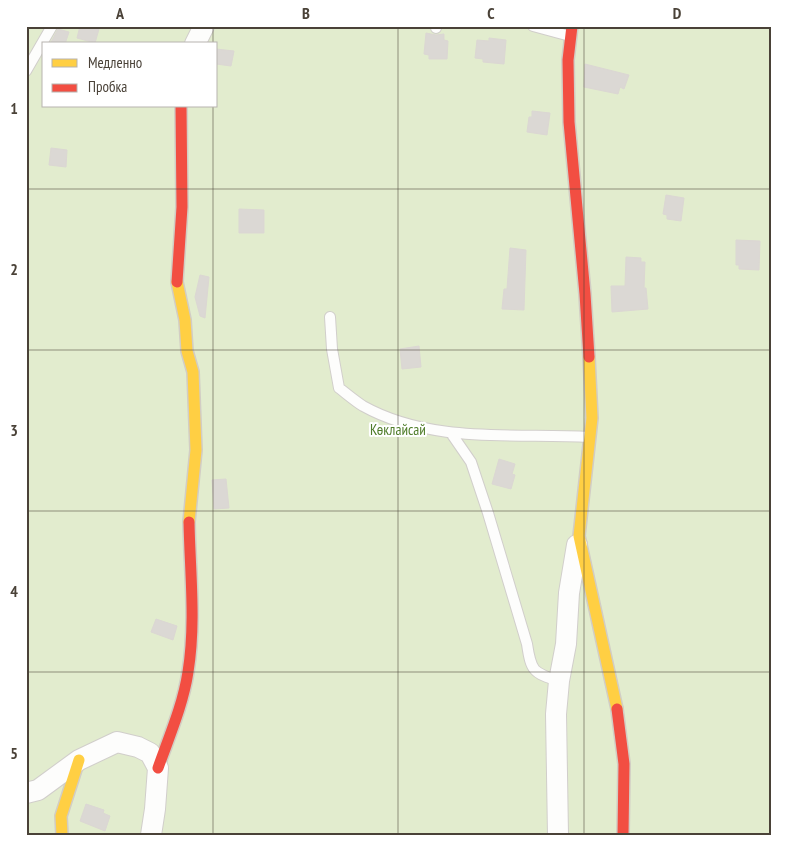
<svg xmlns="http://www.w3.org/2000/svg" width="797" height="861" viewBox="0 0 797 861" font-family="'PT Sans Narrow',sans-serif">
	<rect width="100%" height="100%" fill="#f3f0ed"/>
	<path fill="#e2ecce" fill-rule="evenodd" d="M26,26H771V835H26ZM44,44H216V106H44Z"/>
	<path fill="#dbd8d4" stroke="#dbd7d3" d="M80,26L99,29L95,43L77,38Z
		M58,29L69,32L65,44H50Z
		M426,33L436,35L444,34V40L448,41L447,59H429V55L424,54Z
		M489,38L506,40L504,64L483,62V59L475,58L477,40L489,41Z
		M216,49L234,51L231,66L216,64Z
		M585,64L629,75L624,89L620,87L618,94L584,87Z
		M532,111L550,113L547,135L527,132L529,117H532Z
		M51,148L67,150L66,167L49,165Z
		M666,195L684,198L681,221L667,219V215L663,214Z
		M239,209L264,210V233H239Z
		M736,240L760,241L759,270L739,269V265H736Z
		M510,248L526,250L524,310L502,309L504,289H507Z
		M626,257L641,258V262H645L644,288H646L648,309L612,312L611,286H625Z
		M200,275L209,277L205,318L200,316L195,297Z
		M419,346L421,367L402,369L400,349Z
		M499,459L515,464L512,474L515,475L511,489L492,484Z
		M226,479L229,508L214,509L212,480Z
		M156,619L177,626L173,640L151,632Z
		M86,804L104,810L103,813L110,816L105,831L80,821Z"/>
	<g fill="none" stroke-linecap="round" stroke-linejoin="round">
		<defs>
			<path id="lane" d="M533,26L570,36
				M436,28V26
				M26,71L52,26
				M330,317L332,349L339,388C347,394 355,401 363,406C431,444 514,433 589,437
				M451,433L471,462L488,513L527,644C531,671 533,673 559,681"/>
			<path id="street" d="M195,44L204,26
				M26,793L38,790L79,760L117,742L138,747L150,753L158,768L155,809L151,835
				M558,835L556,714L559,681L566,644L569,593L577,545"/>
			<path id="slow" d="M177,282L185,320L187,351L193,372L196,450L189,522
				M589,357L592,418L579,536L617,709
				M62,835L61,816L79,760"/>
			<path id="jam" d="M572,26L568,60L569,122L585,294L589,357
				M177,282L182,207L181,106
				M617,709L624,764L623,835
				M158,768C169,737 183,705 188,672C196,622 190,573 189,522"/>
		</defs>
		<use href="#lane" stroke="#d1cecb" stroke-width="12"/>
		<use href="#street" stroke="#d1cecb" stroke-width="22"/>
		<use href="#slow" stroke="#d2cdc4" stroke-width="14"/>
		<use href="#jam" stroke="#d2cdc4" stroke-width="14"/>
		<use href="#lane" stroke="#fdfdfc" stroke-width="10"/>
		<use href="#street" stroke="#fdfdfc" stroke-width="20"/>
		<use href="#slow" stroke="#ffcf43" stroke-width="11"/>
		<use href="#jam" stroke="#f24e42" stroke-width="11"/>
	</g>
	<path fill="none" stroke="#4a4238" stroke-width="1" stroke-opacity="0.55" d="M213,26V44M398,26V835M584,26V835M213,106V835M26,189H771M26,350H771M26,511H771M26,672H771"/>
	<g text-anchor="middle" stroke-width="4" stroke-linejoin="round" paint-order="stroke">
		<g font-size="15" fill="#507d2a" stroke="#fff">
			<text x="398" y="435">Көклайсай</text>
		</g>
	</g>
	<rect width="797" height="861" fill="none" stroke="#ffffff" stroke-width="55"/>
	<rect x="42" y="42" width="175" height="65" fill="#ffffff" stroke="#b7b3af"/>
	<rect x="52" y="59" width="25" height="8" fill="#ffcf43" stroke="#b7b3af"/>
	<text x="88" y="68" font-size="15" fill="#4a4238">Медленно</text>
	<rect x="52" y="84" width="25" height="8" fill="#f24e42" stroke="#b7b3af"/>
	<text x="88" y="92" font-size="15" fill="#4a4238">Пробка</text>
	<rect x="28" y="28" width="742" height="806" fill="none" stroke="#4a4238" stroke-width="2"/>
	<g font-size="16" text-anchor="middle" font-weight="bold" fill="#4a4238">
		<text x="120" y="19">A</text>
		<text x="306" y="19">B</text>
		<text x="491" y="19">C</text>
		<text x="677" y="19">D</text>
		<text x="14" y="114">1</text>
		<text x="14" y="275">2</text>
		<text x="14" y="436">3</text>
		<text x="14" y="597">4</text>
		<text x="14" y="759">5</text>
	</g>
</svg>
